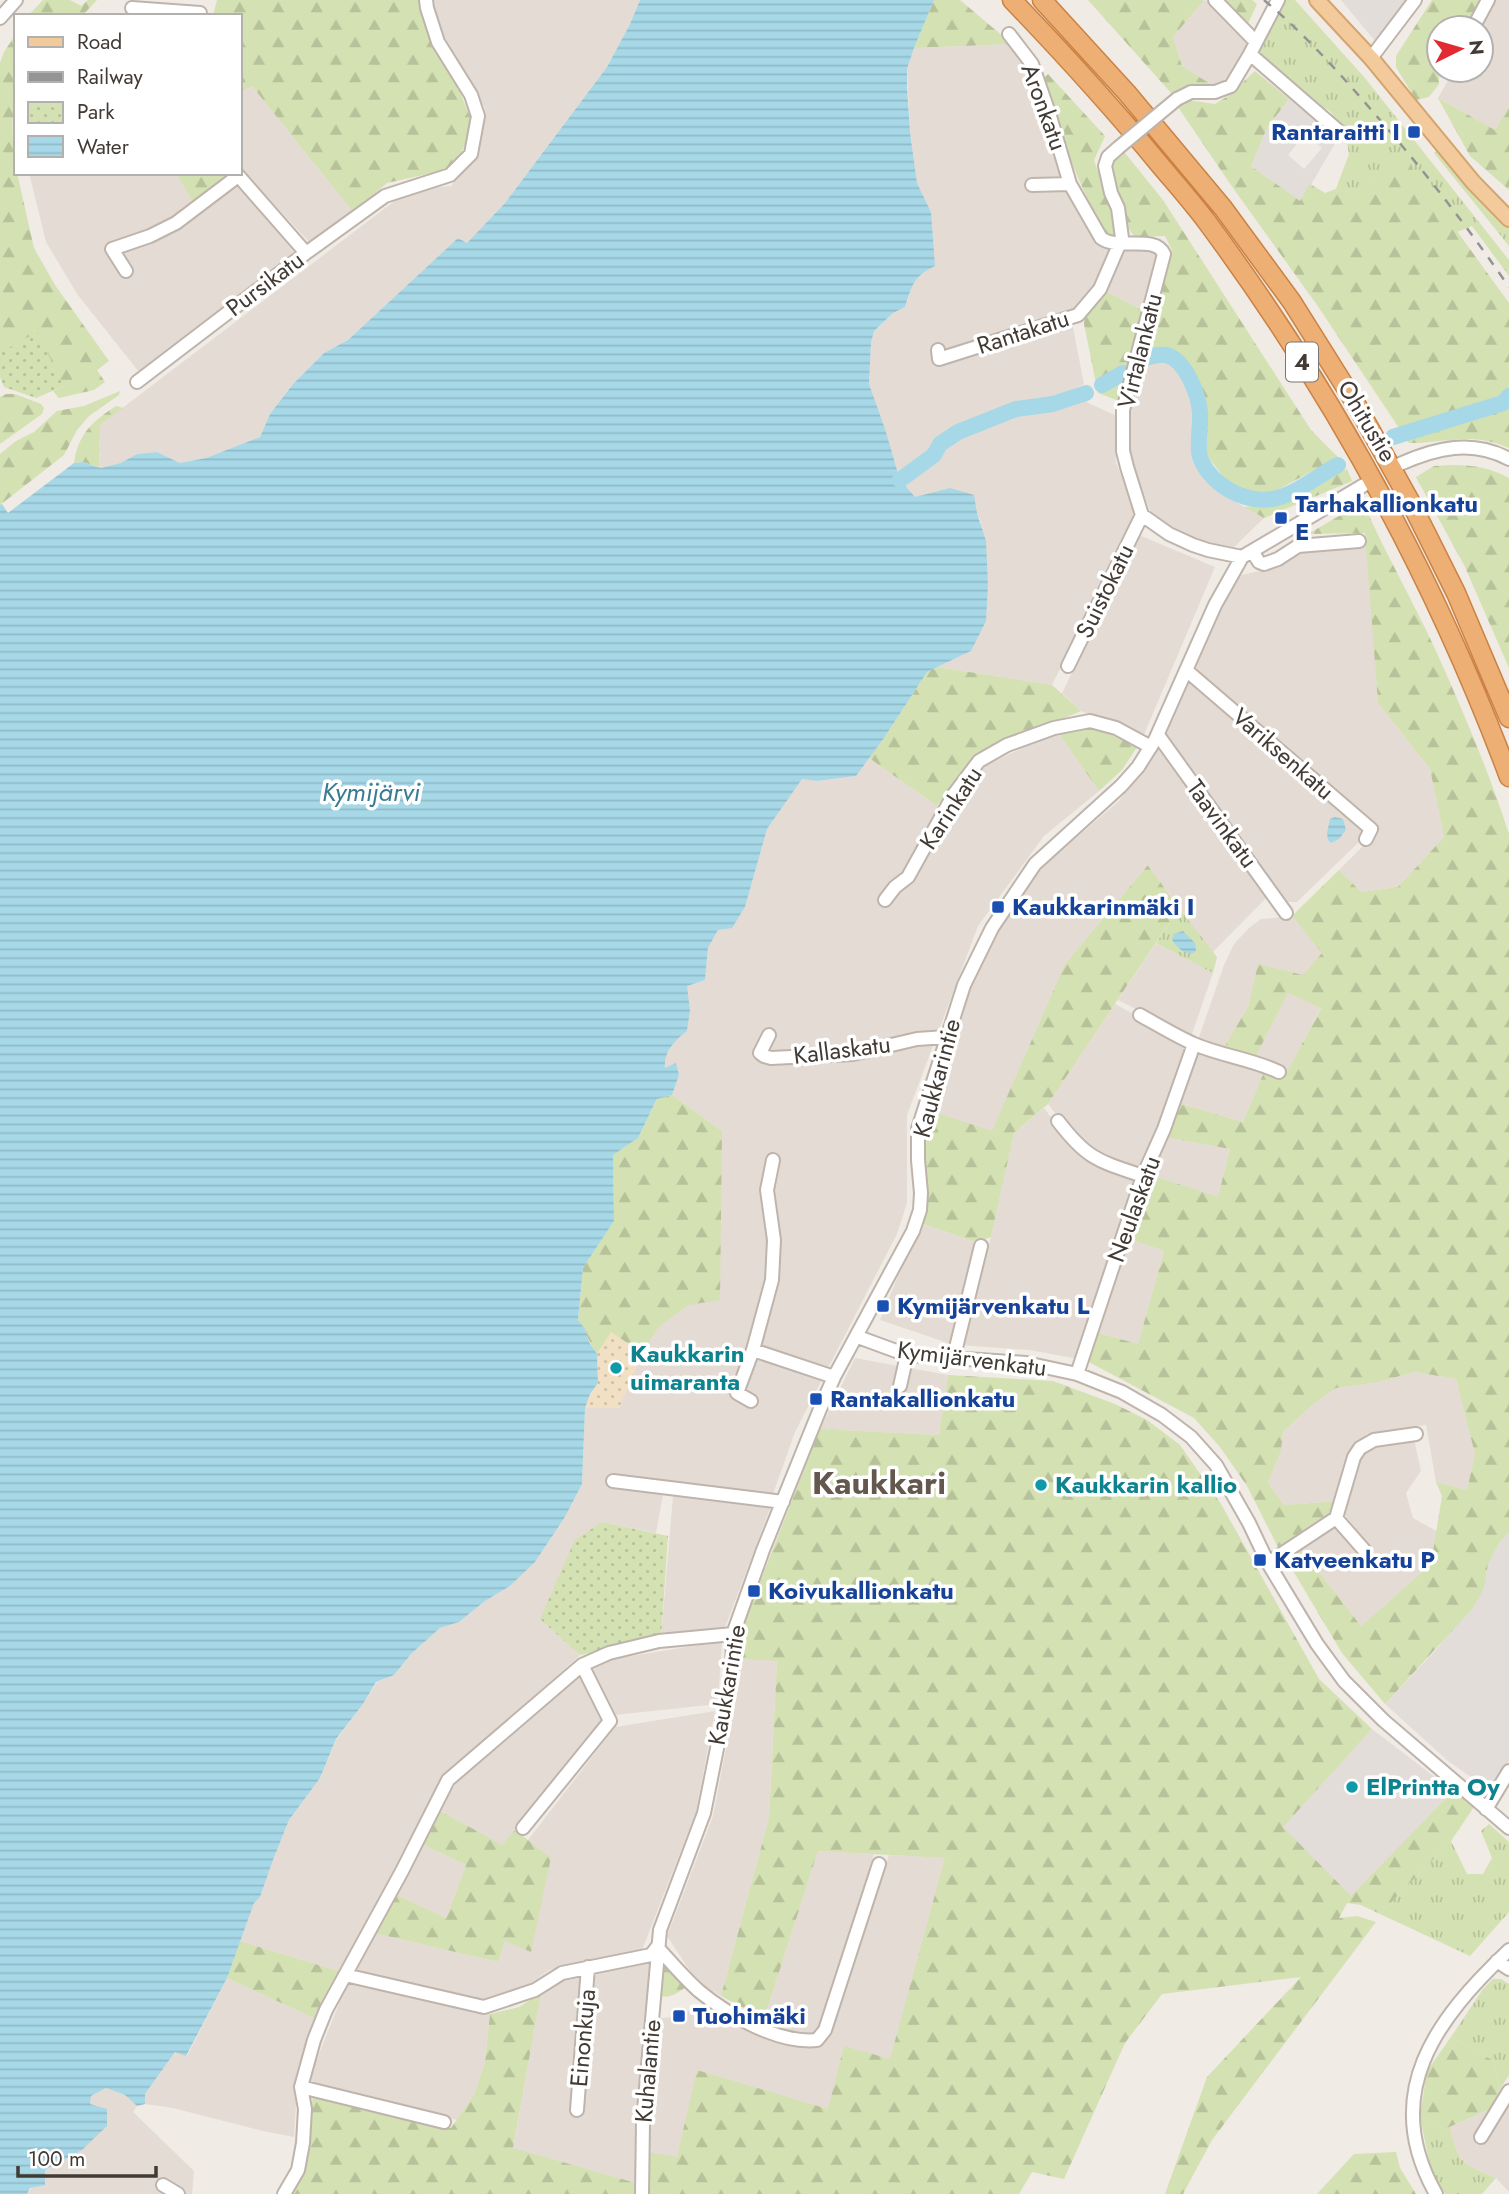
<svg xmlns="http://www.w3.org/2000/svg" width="1509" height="2194" viewBox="0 0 1509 2194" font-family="Jost,sans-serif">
	<defs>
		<pattern id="grass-tufts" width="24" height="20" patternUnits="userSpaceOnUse" patternTransform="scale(1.75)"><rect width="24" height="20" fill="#d4e1b2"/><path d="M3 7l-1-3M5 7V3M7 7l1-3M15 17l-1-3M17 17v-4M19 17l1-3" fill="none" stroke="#b7c29a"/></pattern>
		<pattern id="forest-firs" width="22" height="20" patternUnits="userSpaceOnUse" patternTransform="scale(1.75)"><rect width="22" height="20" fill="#d4e1b2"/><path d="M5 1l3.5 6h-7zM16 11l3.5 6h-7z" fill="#b7c29a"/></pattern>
		<pattern id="sand-dots" width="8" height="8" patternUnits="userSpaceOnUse" patternTransform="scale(1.75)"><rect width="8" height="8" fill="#f1e0c4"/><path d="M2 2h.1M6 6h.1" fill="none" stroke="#d0c1a9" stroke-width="1.8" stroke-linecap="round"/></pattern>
		<pattern id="park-dots" width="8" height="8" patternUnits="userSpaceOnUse" patternTransform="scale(1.75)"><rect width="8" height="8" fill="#d4e1b2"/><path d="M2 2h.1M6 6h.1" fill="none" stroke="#b7c29a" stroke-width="1.8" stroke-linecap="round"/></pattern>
		<pattern id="water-rules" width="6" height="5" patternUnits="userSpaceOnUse" patternTransform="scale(1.75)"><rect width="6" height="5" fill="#a7d8e7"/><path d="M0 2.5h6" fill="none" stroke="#91bac7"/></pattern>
	</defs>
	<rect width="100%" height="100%" fill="#f0ebe5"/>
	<path fill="#e4dcd4" d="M434,0H640L630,24L607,67L505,203L467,243L458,238L348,340L324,353L292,385L270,414L260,437L206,458L180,463L157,452L136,454L122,464L99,469L100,425L409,190L451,186L478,154L485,108L438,25Z
		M1204,0L1210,3L1249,45L1230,77L1224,83L1212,85L1182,66L1173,37Z
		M1494,0H1509V106L1495,130L1438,98L1454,70H1481V28H1478Z
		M1012,44L1028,65L1063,179L1099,245L1114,249L1097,286L1076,311L943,352L942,345L935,343L937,362L1072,322L1084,384L1051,400L1014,402L951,429L934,440L927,453L898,472L869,384L871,343L874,331L893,313L905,307L913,283L922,272L931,212L917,184L910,132L907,69L914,48Z
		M252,86L353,212L311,244L240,168V93Z
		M29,173H176L199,211L237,183L296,255L139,372L77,294L46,242Z
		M1123,248L1157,250L1158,260L1144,311L1104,290Z
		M1166,356L1185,383L1192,409V461L1215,490L1264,518L1234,547L1200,544L1151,513L1130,458L1129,412L1132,382L1140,363L1149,358Z
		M1084,395L1088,403L1115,415L1116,463L1136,514L1052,685L938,667L971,651L981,522L977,513L937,491L930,495L915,498L904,485L938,460L943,448L961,435L1019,412L1051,409Z
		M1139,535L1215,567L1143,737L1081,711L1062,693Z
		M1367,543L1378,703L1430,769L1444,837L1398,887L1361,892L1339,870L1377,832L1197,672L1196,659L1238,576L1267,569L1298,549Z
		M1193,680L1363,827L1362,839L1297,902H1282L1164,736L1185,684Z
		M1057,731L1099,791L1044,836L978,926L907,1115V1203L897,1234L795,1432L772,1497L668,1484L663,1495L656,1533L602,1522L540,1619L580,1655L440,1781L341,1972L240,1941L254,1903L260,1897L273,1860L289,1820L320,1778L336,1740L363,1704L377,1682L394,1675L412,1653L440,1628L459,1622L485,1601L510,1586L535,1562L565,1517L582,1484L585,1408L619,1407L642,1353L659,1327L689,1305L722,1131L672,1095L679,1075L665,1069L664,1059L676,1039L687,1031L690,1011L686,986L705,980L708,948L718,930L745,907L767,829L802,778L817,781L856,776L869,758L937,806L949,812L983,767Z
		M1158,749L1268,896L1212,953L1148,865L1065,964L992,1132L931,1111L968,988L996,931L1038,870L1119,801Z
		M1292,916L1323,953L1303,975L1258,965L1248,1007L1223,1049L1198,1040L1224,965L1234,944L1249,928L1261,919Z
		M1156,943L1213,973L1191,1037L1118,1000Z
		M1288,993L1321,1007L1287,1073L1255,1058Z
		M1115,1004L1190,1045L1141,1172L1106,1161L1079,1143L1048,1104Z
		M1198,1050L1264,1072L1243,1122L1178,1103Z
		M1044,1108L1074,1148L1139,1178L1078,1359L1029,1350L960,1345L991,1237L1014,1133Z
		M1164,1137L1230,1149L1218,1198L1148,1174Z
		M920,1223L976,1242L951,1344L880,1320Z
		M1126,1238L1164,1251L1138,1344L1095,1332Z
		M855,1358L948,1375L939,1435L820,1429Z
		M1415,1372L1456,1379L1475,1454L1467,1490L1436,1482L1426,1425L1367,1434L1349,1457L1337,1501L1284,1505L1268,1483L1281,1451L1283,1432L1311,1406L1336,1388L1374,1383Z
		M1414,1439L1421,1471L1406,1493L1413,1518L1438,1532L1431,1564L1361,1626L1301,1549L1336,1526L1367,1559L1374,1551L1345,1515L1362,1456L1372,1446Z
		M673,1496L771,1506L724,1630L661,1638Z
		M722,1641L718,1704L615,1715L593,1671L596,1662Z
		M743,1659L777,1660L769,1818L721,1996L696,1980L667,1936L713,1816Z
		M579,1676L604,1722L502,1846L440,1810L455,1784Z
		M715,1711L696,1812L642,1950L549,1970L521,1990L484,2002L352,1971L374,1933L498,1962L505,1941L551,1859L528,1840L615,1727Z
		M420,1843L466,1865L446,1918L395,1894Z
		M818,1851L874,1854L818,2033L797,2036L764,2019Z
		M889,1855L946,1858L890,2060L828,2109L698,2071L677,2158L648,2152L656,2019L680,2016L701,2004L740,2025L805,2048L824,2041L855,1958Z
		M651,1960L636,2122V2183L513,2149L541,1993L563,1977L577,1974L583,1981L571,2114L581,2118L591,1978L598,1970Z
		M227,1978L318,2020L297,2087L294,2137L263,2131L173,2108L145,2104V2094L175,2052L187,2056Z
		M357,1982L490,2014L485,2062L474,2095L457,2120L308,2082L347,1983Z
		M106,2088L125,2095L137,2106L133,2112L194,2171L192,2194H27L45,2170L82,2150L91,2096Z
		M1509,2099V2192L1496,2178L1470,2167L1455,2152L1450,2127L1490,2109L1493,2113Z"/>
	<path fill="#e3ddda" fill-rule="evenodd" d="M1341,0H1406L1375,41Z
		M1289,99L1333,132L1337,140L1301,202L1251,166L1267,128ZM1305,134L1322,148L1304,169L1288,155Z
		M1509,1532V1761L1491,1791L1448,1761L1385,1704L1436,1650L1484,1588L1488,1564L1500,1542Z
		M1372,1729L1453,1791L1351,1897L1282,1827Z"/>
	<path fill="url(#grass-tufts)" d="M1283,0H1295L1365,78L1509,260V276L1472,226L1457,232L1404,159L1353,193L1336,189L1349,154L1345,132L1330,111L1315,103L1261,61L1259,49Z
		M1438,150L1509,227V246L1434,153Z
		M1179,908L1217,957L1213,973L1156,943Z
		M1489,1824L1509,1842V1912L1470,1956L1380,1914L1451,1841L1467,1874H1483L1492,1858L1481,1831Z
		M1493,1979H1501L1509,1984V2075L1500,2089L1494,2061L1451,2037L1483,1989Z
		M1420,2116L1445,2129L1450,2127C1457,2163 1463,2164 1496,2178L1482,2194H1445L1431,2171Z"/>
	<path fill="url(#forest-firs)" d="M43,0H70L81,6L88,0H124H97L82,16H28Z
		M217,0H422L429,35L441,60L454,77L470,117L466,142L458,160L446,170L387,183L353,212L252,86L240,93V16H213Z
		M934,0H960L1012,44L914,48Z
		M1088,0H1204L1173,37L1182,66L1212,85L1193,86L1172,94Z
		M1224,0H1252L1257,4L1247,26Z
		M1432,0H1485L1469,28H1439V84L1429,97L1416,100L1396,67V56Z
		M16,34V103C8,126 16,150 16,173H17L34,248L55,285L109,361L97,370L105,382L94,390L59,398L53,391L64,386L0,353V63L4,52Z
		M1255,71L1289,99L1267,128L1251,166L1300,201L1310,184L1325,193L1336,189L1353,193L1404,158L1509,303V448C1472,431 1446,443 1409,443L1317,305L1233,188L1178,107L1188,100L1215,104L1228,96Z
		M1048,74L1105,136L1094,160L1116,226L1117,234L1110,237L1099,225L1069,157L1044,78Z
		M1438,98L1495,130L1509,106V190L1470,156Z
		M1125,153L1163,200L1311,430L1338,457L1270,494L1250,493L1226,480L1206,454L1207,407L1195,378L1170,348L1142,354L1172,250L1165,236L1135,237C1119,218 1113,186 1112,161Z
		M176,173H227L228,174L193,202Z
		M1104,290L1144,311L1119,401L1098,393L1084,324L1085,312Z
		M120,391L119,395L89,416L77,430L64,455L0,505V454L16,441L34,432L57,411L84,406Z
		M6,394H15L41,404L44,408L42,414L0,444V397Z
		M116,406L123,408L100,425L99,467L82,462L74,463C78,434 93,421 116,406Z
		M1453,465C1475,465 1490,468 1509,478V668L1465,567L1416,477L1434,466Z
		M1347,469L1352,481L1264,518L1244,507L1282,503L1323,480Z
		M1363,502C1385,553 1413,601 1436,651C1463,711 1489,772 1509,834V1532L1500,1542L1488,1564L1484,1588L1473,1608L1385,1704L1342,1653L1286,1559L1301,1549L1361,1626L1431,1564L1442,1496L1436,1482L1467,1490L1475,1454L1456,1379L1415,1372L1374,1383L1336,1388L1311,1406L1283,1432L1281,1451L1268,1483L1284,1505L1337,1501L1330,1514L1278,1547L1247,1486L1220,1447L1194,1418L1087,1361L1095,1332L1138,1344L1164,1251L1126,1238L1148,1174L1218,1197L1230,1149L1164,1137L1178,1103L1243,1122L1264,1072L1284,1078L1321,1008L1288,993L1255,1058L1223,1049L1248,1007L1258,964L1303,975L1322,953L1292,916L1339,870L1361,892L1398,887L1444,837L1430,769L1378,703L1365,533L1308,534Z
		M938,667L1052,685L1081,711L973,757L937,806L869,758L884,738L927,672Z
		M1073,728L1103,731L1137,747L1122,770L1099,791L1057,731Z
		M1148,865L1179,908L1048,1104L1014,1133L991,1237L976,1242L920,1223L928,1187L924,1157L931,1111L992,1131L1065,964Z
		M672,1095L722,1131L720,1300L689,1305L659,1327L642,1353L612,1333L597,1354C589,1343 586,1331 578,1320L583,1268L614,1221L613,1155L638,1138L658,1098Z
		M948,1375L1053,1381L1115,1404L1147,1420L1180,1445L1221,1504L1319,1679L1372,1729L1283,1827L1351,1896L1453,1791L1474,1807L1451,1841L1380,1914L1361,1905L1347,1903L1339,1918L1357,1916L1376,1922L1212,2140L1183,2194H1165L1207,2077L1301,1977L1162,1994L1125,2043L1064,2179L1032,2172L1019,2194H648V2152L677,2157L697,2070L828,2109L844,2046L890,2059L945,1858L818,1851L764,2019L721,1996L769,1818L777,1661L743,1659L744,1623L820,1429L939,1435Z
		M439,1810L502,1845L515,1830L551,1858L531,1952L505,1941L498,1962L374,1933L395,1894L446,1918L466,1865L420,1843Z
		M240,1941L341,1972L318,2020L227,1978Z
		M662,1957L687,1986C678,1993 669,2000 657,1995Z
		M541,1993L513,2148L636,2183L635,2194H292C308,2160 309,2131 313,2094L451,2128L474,2095L485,2062L490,2014L519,2007Z
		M1451,2037L1494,2061L1500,2089L1490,2109L1445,2129L1420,2116L1427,2071Z
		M1396,2152L1400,2168L1416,2194H1317L1354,2154Z"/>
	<path fill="url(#sand-dots)" d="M611,1332L642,1353L619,1408H585L590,1394L598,1383L597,1354Z"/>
	<path fill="url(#park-dots)" d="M37,332L64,386L36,398L4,387L0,377V353Z
		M602,1522L668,1536L661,1638L580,1655L540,1619L575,1540Z"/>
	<path fill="url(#water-rules)" d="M640,0H934L914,48L907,69V86L910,132L917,183L931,212L935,266C913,276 912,286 905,307L893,313L874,331L871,343L869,384L885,429L900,480L915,497L950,488L974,495L977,513L986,541L988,585L986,621L971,651L927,672L884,738L856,776L817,781L802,779L767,829L745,907L732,928L718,930L708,948L705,980L687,986L690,1011L687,1031C675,1040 663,1053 665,1068L676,1063L679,1075L672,1095L657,1099L638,1138L613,1155L614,1221L583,1268L578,1320L585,1329L589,1342L597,1354L598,1383L590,1394L585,1408L582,1484L565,1517L535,1562L510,1586L485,1601L459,1622L440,1628L412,1653L394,1675L376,1682L363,1704L336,1739L320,1778L289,1820L273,1860L260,1897L254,1903L227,1978L186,2056L175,2052L145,2094V2104L137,2106L125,2095L106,2088L91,2096L90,2104L107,2109V2126L82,2150L45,2170V2185L30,2188L27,2194H0V505L2,504L8,513L74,463L82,462L101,468L121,463L137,454L157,452L180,463L206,458L260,437L270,414L293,384L324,353L348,340L458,238L467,243L505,203L607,67L630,24Z
		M1335,817L1343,819L1346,830L1339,839L1331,843L1328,840L1327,833L1330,819Z
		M1183,931L1195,943L1196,951L1192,954C1184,953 1175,947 1172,939L1174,934Z"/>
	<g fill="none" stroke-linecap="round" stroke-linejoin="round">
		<path stroke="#a7d8e7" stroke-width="16" d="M1145,358C1152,356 1159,354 1166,355C1186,360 1198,394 1200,412C1201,425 1196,450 1201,460C1213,486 1244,503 1272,499C1294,496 1318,475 1338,465
			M1102,385L1123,373
			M1393,437L1503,403L1509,396
			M900,480L934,455L940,444L958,432L1016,409L1053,404L1086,393"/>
		<defs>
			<path id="minor" d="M1215,0L1255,41
				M132,8L200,13
				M0,18L16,0
				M1473,28L1488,0
				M1009,34L1032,64L1049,113L1070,184L1101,238C1118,251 1155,234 1164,254L1123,410V451L1127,467L1142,515L1169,534L1193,545L1208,550L1242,557
				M1250,54L1341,133
				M1371,58L1415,0
				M1177,99L1191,92H1215L1231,86L1250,54L1278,0
				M236,173L306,253
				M1032,185L1070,184
				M126,271L112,249L150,236L176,223L238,176
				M938,350L939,359L1078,315L1100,289L1122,238L1118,208L1111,193L1105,166L1108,157L1118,148
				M137,382L306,253L385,196L450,175L471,154L478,116L471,95L438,42L427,8L426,0
				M1400,464C1436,448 1472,439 1509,459
				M1252,551L1259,562L1264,564L1278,559L1298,546L1359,541
				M1068,666L1142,515
				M1186,670L1371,829L1366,839
				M1158,735L1286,913
				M885,900L895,887L908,877L954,794L979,761L1007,745L1054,728L1090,721L1116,728L1151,747
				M1140,1015C1158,1025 1176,1036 1194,1044C1222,1056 1252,1059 1279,1072
				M769,1035L760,1053L764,1056L771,1058L853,1054L917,1039L946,1037
				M1058,1121C1087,1159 1098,1161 1143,1176
				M773,1160L767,1190L774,1240L772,1280L753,1350L834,1377
				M858,1337L907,1355L1026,1363L1077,1374L1122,1392L1162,1415L1191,1437L1216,1465L1249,1523L1268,1563L1317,1644L1344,1681L1383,1720L1509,1828
				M953,1360L981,1246
				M1077,1374L1143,1176L1164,1129L1194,1044
				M900,1386L907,1355
				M751,1401L737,1393L753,1350
				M613,1481L783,1502
				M1336,1518L1365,1551
				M1268,1563L1336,1518L1354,1457L1360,1448L1374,1440L1416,1434
				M1486,1809L1509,1771
				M523,1828L610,1721L582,1665
				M657,1947C671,1962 684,1978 699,1991C728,2015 778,2044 817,2040L825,2030L879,1864
				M1497,1961L1509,1969
				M345,1975L484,2007L535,1990L562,1973L651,1955L657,1947
				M301,2087L444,2122
				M577,2110L588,1967
				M1481,2137L1509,2091
				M163,2185L178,2194
				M284,2194L298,2170L303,2143L305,2109L301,2087L314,2040L326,2010L402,1871L448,1780L582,1665L609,1653L659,1641L733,1634
				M642,2194L643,2122L660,1930L704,1813L732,1674L733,1634L763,1550L820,1409L834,1377L913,1231L920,1210L921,1193L918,1160V1129L964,985L992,928L1035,864L1121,786L1138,767L1155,740L1215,605L1242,557L1364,485
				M1436,2194C1379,2094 1436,2019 1509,1950"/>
			<path id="major" d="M1317,0L1371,58L1473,182L1509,219"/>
			<path id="highway" d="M1012,0C1063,53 1113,108 1160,165C1176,184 1192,202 1207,222C1333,392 1435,579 1509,777
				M1042,0L1127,93L1223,208L1292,302L1356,404L1411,503L1456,593L1509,718"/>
		</defs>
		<use href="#minor" stroke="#beb4ac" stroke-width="16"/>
		<use href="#major" stroke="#d5a46e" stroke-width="18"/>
		<use href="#highway" stroke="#cb8244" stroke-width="21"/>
		<use href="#minor" stroke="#fff" stroke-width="12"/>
		<use href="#major" stroke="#f3ca9c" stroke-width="14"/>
		<use href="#highway" stroke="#edaf73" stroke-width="18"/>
		<path stroke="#949494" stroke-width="2.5" stroke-dasharray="9 9" stroke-linecap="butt" d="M1264,0C1308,37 1343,77 1380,120C1426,173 1469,229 1509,287"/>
		<defs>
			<path id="minor-bridge" d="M1118,148L1177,99"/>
		</defs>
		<use href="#minor-bridge" stroke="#beb4ac" stroke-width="16" stroke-linecap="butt"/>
		<use href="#minor-bridge" stroke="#fff" stroke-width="12"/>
	</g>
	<g fill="#1a4fb4" stroke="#fff" stroke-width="2.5">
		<rect x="1407" y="125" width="14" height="14" rx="3.5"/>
		<rect x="1274" y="511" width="14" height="14" rx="3.5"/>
		<rect x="991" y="900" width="14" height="14" rx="3.5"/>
		<rect x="876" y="1299" width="14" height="14" rx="3.5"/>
		<rect x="809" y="1392" width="14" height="14" rx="3.5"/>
		<rect x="1253" y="1553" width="14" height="14" rx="3.5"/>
		<rect x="747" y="1584" width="14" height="14" rx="3.5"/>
		<rect x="672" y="2009" width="14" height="14" rx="3.5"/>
	</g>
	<g fill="#0f9aa8" stroke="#fff" stroke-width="2.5">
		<circle cx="616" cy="1368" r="7"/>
		<circle cx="1041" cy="1485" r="7"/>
		<circle cx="1352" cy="1787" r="7"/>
	</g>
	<g text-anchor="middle" stroke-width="7" stroke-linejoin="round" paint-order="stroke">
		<rect fill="#fff" stroke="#7b7672" stroke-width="2" x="1286" y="342.5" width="32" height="39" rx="5"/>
		<g font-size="23" font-weight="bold" fill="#423b35">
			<text x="1302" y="370">4</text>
		</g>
		<g font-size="24" fill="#423b35" stroke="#fff">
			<text transform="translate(1044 107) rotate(70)" y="8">Aronkatu</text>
			<text transform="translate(265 284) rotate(-37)" y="8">Pursikatu</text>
			<text transform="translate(1023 332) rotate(-18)" y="8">Rantakatu</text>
			<text transform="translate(1140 351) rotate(-76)" y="8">Virtalankatu</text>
			<text transform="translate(1367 421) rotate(59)" y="8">Ohitustie</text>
			<text transform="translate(1105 591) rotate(-64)" y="8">Suistokatu</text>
			<text transform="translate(1283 754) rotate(41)" y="8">Variksenkatu</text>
			<text transform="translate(951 808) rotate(-57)" y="8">Karinkatu</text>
			<text transform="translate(1222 824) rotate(54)" y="8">Taavinkatu</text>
			<text transform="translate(842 1050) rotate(-7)" y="8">Kallaskatu</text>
			<text transform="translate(937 1078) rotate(-75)" y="8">Kaukkarintie</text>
			<text transform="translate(1134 1209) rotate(-70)" y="8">Neulaskatu</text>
			<text transform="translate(972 1359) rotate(7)" y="8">Kymijärvenkatu</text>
			<text transform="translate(727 1685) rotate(-80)" y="8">Kaukkarintie</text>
			<text transform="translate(583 2038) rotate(-85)" y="8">Einonkuja</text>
			<text transform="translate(648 2071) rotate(-85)" y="8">Kuhalantie</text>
		</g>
		<g font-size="24" font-weight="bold" fill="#164399" stroke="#fff" text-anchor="start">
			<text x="1400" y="140" text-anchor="end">Rantaraitti I</text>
			<text x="1295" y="512">Tarhakallionkatu<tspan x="1295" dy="28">E</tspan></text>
			<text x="1012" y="915">Kaukkarinmäki I</text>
			<text x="897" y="1314">Kymijärvenkatu L</text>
			<text x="830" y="1407">Rantakallionkatu</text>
			<text x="1274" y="1568">Katveenkatu P</text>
			<text x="768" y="1599">Koivukallionkatu</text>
			<text x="693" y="2024">Tuohimäki</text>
		</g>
		<g font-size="24" font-weight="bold" fill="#0d838f" stroke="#fff" text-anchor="start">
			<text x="630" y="1362">Kaukkarin<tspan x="630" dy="28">uimaranta</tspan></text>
			<text x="1055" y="1493">Kaukkarin kallio</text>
			<text x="1366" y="1795">ElPrintta Oy</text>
		</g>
		<g font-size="26" font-style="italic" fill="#377c93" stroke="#fff">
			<text x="371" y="801">Kymijärvi</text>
		</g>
		<g font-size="32" font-weight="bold" fill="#64574e" stroke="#fff">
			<text x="879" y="1494">Kaukkari</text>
		</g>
	</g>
	<rect x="14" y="14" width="228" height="161" fill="#ffffff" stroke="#b3b1ae" stroke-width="2"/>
	<rect x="28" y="37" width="35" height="10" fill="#f3ca9c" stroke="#b3b1ae" stroke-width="2"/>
	<text x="77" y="49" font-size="21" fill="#423b35">Road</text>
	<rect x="28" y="72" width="35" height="10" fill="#949494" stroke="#b3b1ae" stroke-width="2"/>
	<text x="77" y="84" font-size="21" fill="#423b35">Railway</text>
	<rect x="28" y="102" width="35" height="21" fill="url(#park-dots)" stroke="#b3b1ae" stroke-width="2"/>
	<text x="77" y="119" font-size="21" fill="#423b35">Park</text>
	<rect x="28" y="136" width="35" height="21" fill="url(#water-rules)" stroke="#b3b1ae" stroke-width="2"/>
	<text x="77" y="154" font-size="21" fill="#423b35">Water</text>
	<g transform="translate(1460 49) rotate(85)"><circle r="33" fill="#ffffff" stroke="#b3b1ae" stroke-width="2"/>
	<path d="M0-5L12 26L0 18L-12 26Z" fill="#e22b30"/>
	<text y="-10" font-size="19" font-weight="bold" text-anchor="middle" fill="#423b35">N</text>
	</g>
	<path d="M18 2166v10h138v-10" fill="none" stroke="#423b35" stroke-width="3.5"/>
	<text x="28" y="2166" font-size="21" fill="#423b35" stroke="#ffffff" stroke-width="5" paint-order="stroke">100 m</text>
</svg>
